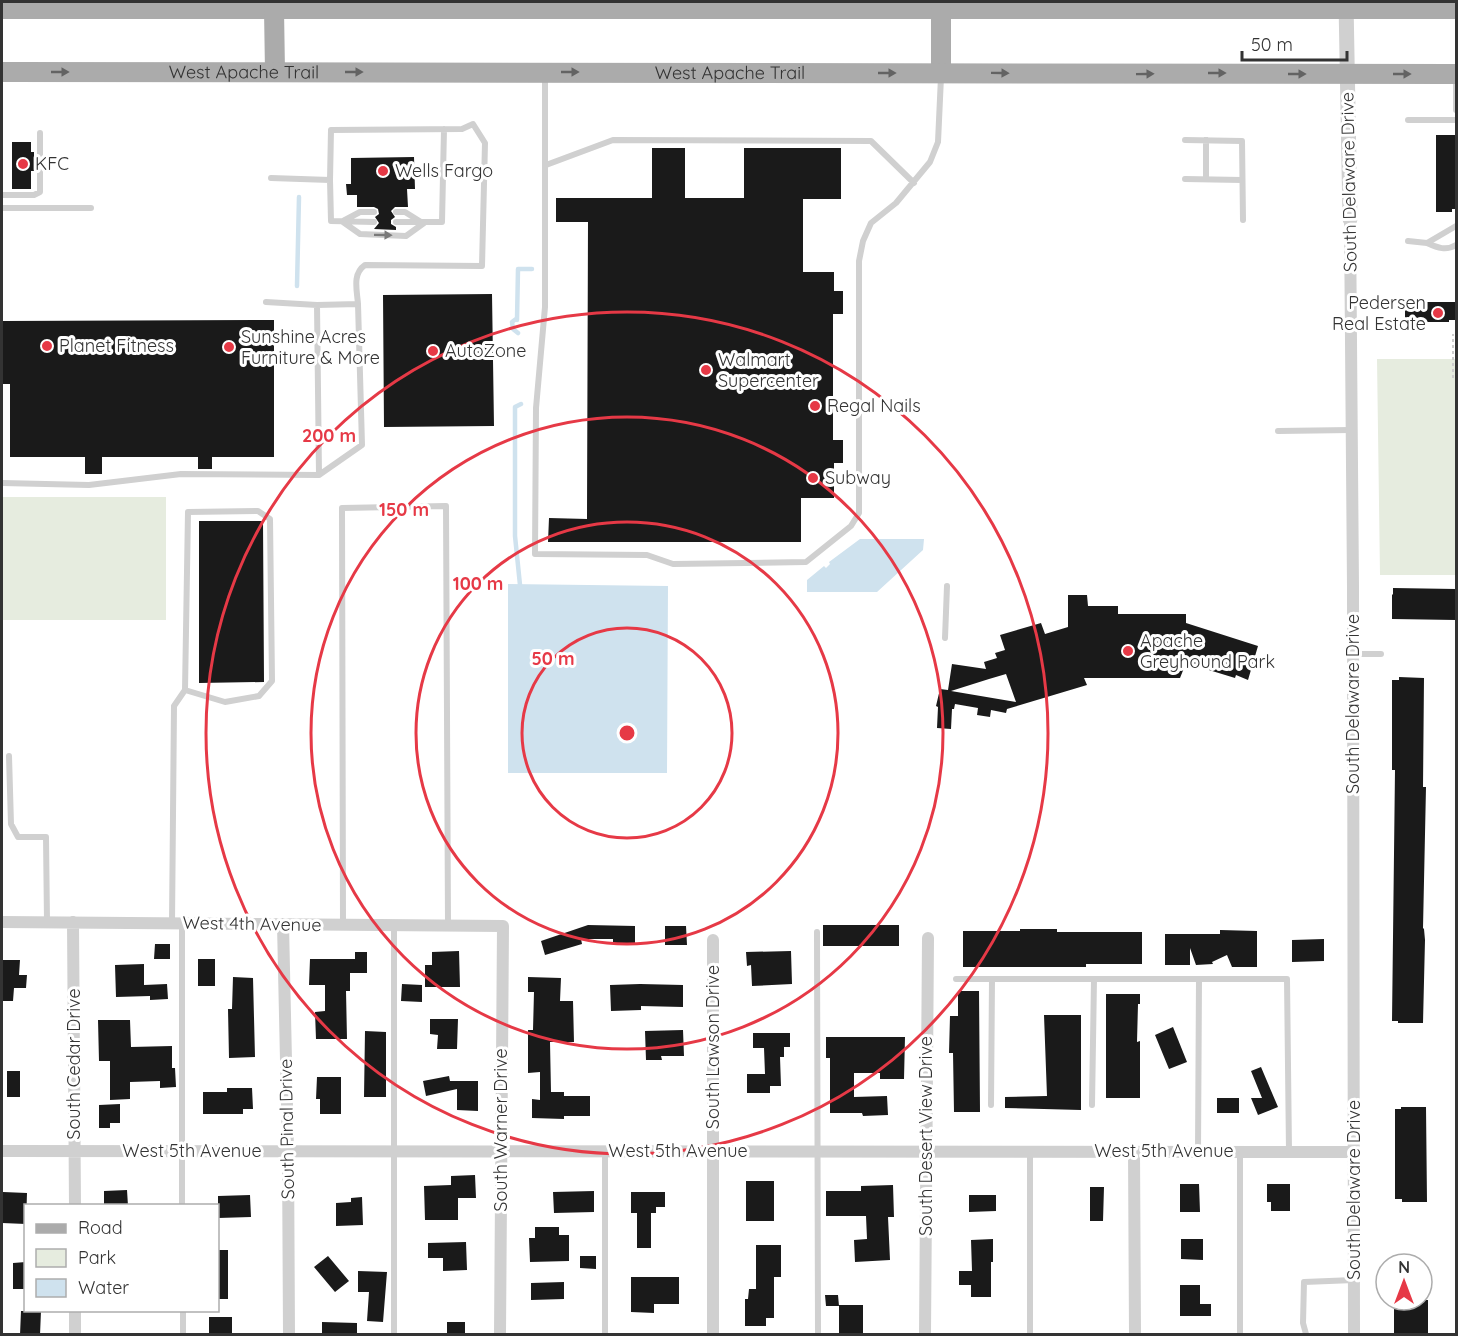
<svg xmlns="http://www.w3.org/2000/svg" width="1458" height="1336" viewBox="0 0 1458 1336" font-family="Quicksand,sans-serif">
	<rect width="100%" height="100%" fill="#fff"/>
	<path fill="#e6ecdf" d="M1377,359H1456V575H1380Z
		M2,497H166V620H2Z"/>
	<path fill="#cfe2ee" d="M860,539H924L923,550L877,592H807V580L824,566L826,568L830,564L829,562Z
		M508,584L668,586L667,773H508Z"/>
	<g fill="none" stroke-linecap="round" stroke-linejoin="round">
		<path stroke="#cfe2ee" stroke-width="4.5" d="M297,286L299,197
			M516,319L512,322L513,329L518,333
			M517,320L518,269H532
			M520,585L515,536V407L521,404"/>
	</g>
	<path fill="#1a1a1a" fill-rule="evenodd" d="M1436,135H1456V209H1452V212H1436Z
		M12,142H31V152H34V171H31V189H12Z
		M652,148H685V198H744V148H841V199H803V272H834V291H843V314H833V440H843V463H834V498H801V542H548L549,518L587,519L588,222H556V198H652Z
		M414,157L415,189H407L408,207H395L391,211L395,217L391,220V224L396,227V230L374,229L379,223L375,217L379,214L378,209L374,207H357V195H347L346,184H351V158Z
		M492,294L494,426L384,427L383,295Z
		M1405,302H1456V320H1449V322H1405Z
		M274,320V457H212V469H198V457H102V474H85V457H10V384H2V321Z
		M199,521H263L264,682L199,683Z
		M1393,588L1456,589V620L1392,619V595L1393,594Z
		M1068,595H1087L1088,606H1118V614H1186V623L1258,646L1248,680L1236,675L1235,678L1186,663L1180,678H1084L1087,685L1007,709L1006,713L991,710L990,717L977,715L978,708L955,704L954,709H952L951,729L937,728L938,707L936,706L940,689L948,690L952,664L986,669L984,662L997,658L995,653L1005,650L1000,635L1041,623L1045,634L1068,627ZM1006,674L1016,702L951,691L989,679Z
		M1399,677L1424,678L1423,787H1426L1423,928L1424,929L1425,940L1423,1023H1398V1021H1392L1395,770H1392V680H1399Z
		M588,925L635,926V945H613V939H581L582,944L545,955L541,941Z
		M823,925H899V946H823Z
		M665,926H686L687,945H665Z
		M1020,929H1057V932H1142V964H1086V967H963V931H1020Z
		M1220,930L1257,931V967H1232L1227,955L1212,962L1213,964L1196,965L1190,948V965H1165V934H1220Z
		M1324,939V961L1292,962V940Z
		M155,944H170V959H154Z
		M459,951L460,987H425V965H432V952Z
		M791,951L792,984L752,986L751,965L747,966L746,952Z
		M355,952H367V973H350V991H346L347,1039H316L315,1012L325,1011V985H309L310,959H355Z
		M198,959H215V986H198Z
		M2,960H20L19,975H27L26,988H14L13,1001H2Z
		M144,964V985L167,984L168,999L150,1000V996L116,997L115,965Z
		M233,977L253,978L255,1057L229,1058L228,1009H232Z
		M528,977L561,978L560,1001H573L574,1042H550L551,1092H564V1096H590V1116H564V1119L532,1118V1099L540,1100V1072L528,1073V1030H533L534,992H528Z
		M402,984L422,985V1002L401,1001Z
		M640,984L683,985V1007L641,1006V1010L611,1011L610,985Z
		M958,991H979L980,1112H954L953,1053H949L950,1016H958Z
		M1106,994H1140V1004H1138L1137,1042L1140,1041V1098H1106Z
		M1044,1015H1081V1110L1005,1108V1097L1047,1096Z
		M430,1019H458L457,1049H437L438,1035L430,1034Z
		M98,1020H130L131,1047L172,1046V1068H175L176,1087L160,1088V1081L130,1082V1099L110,1100V1061H99Z
		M1173,1027L1187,1062L1169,1069L1155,1035Z
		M683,1030L684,1056H661L662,1060H646L645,1031Z
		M365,1031L386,1032V1097H364Z
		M753,1033H790V1047H784V1057H780L781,1086H770V1093H747V1074H765L764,1048H753Z
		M826,1037H905L904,1079H880V1073H854V1097L887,1096L888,1115L863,1116L862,1113H830V1058H826Z
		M1261,1067L1278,1107L1258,1115L1251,1098H1262L1251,1071Z
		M7,1071H20V1097H7Z
		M449,1076L450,1081H478V1111L457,1110V1089L426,1096L423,1081Z
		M317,1077H341V1114H320V1099H316Z
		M227,1088H252L253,1109H243V1114H203V1092H227Z
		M1217,1098H1239V1113H1217Z
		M120,1104V1123H110V1128H99V1105Z
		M1401,1107H1426L1427,1202H1402V1199H1395V1109H1401Z
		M475,1175L476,1198H458V1220H425L424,1186L451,1185V1176Z
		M746,1181H774V1221H746Z
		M1180,1184H1199L1200,1212H1180Z
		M1267,1184H1290V1211H1271V1202H1267Z
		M893,1185L894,1217H888L890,1260L855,1262L854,1240L867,1239L866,1216H826V1191H861V1186Z
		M1090,1187H1104L1103,1221H1090Z
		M127,1190L128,1206H104V1191Z
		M594,1191V1212L554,1213L553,1192Z
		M3,1192L27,1193L26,1224L2,1223Z
		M631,1192H665V1207H656V1213H651V1248H637V1213H631Z
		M250,1195L251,1217L218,1218V1196Z
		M969,1195H996V1211L969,1212Z
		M362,1197L363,1225L336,1226V1203L351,1202V1198Z
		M535,1227H559V1235H569V1261L530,1262L529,1238H535Z
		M993,1239V1262H991V1297H971V1285H959V1271H972L971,1240Z
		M1181,1239H1203V1260L1181,1259Z
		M466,1242L467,1270L443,1271V1258H428V1243Z
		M756,1245H781V1277H774V1318H766V1326H745V1299H748L749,1289H756Z
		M218,1250H228V1299H218Z
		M328,1256L349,1281L335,1292L314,1267Z
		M580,1256H596V1269L580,1268Z
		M26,1262V1289H13V1263Z
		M358,1271L387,1272L383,1322L367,1321L369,1292H358Z
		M631,1277H679V1304H654V1313L631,1312Z
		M564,1282V1299L531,1300V1283Z
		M1180,1285H1200V1304H1211V1316H1180Z
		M825,1295H838L839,1306H826Z
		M1394,1300H1428V1334L1398,1335V1333H1394Z
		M839,1305H863V1335H839Z
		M21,1311H41L40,1335H20Z
		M209,1317H232V1335H209Z
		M322,1322L357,1323V1335H322Z
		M447,1322H465V1335H447Z"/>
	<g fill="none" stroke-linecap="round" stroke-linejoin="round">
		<path stroke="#cdcdcd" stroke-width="2" stroke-dasharray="3 3" stroke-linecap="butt" d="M1453,378V334"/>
		<path stroke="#d0d0d0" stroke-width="6" d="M545,76V307L536,408L535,554L647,555L673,564L806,562L851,526L859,513V261L863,241L871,223L896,203L930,162L938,142L941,77
			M1456,78V110
			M1408,120H1456
			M1185,140L1242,141L1243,220
			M1206,140V179
			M546,165L613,140L871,141L914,183
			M271,178L330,180
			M1185,179L1242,180
			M2,195H34L40,192V133
			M2,208H91
			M396,212H405L421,222
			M343,221L360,212H374
			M343,222L360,234L406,236L424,223
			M396,222H442L444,129
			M1408,241L1427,243L1456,226
			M1427,243C1438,248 1446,251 1456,245
			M358,304C357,290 352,274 365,265L482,266L485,143L473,124L462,129L331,130L330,180L331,221L374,222
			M317,305L319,475
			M1278,431L1351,430
			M2,483L89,485L181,474L319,475L362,445L358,304L317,305L266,302
			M945,638L947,586
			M1353,654H1381
			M9,756L11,824L18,837H46L47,922
			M172,923L174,706L185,690L188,512L258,511L270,519L272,681L259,696L225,702L185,690
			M182,924V1206
			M343,925L342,508L446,506L448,925
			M817,932L818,1334
			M956,979H1287L1289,1151
			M991,1105L992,979
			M1092,1105L1094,979
			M605,1151V1334
			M1198,1151L1199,979
			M1030,1152V1334
			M183,1310V1334
			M394,1334V925
			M1240,1334V1152
			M1306,1334L1303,1323L1304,1282L1354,1280"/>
		<path stroke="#d0d0d0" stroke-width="12" d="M1350,219L1353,587L1354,1334
			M2,922L503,926L500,1334
			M73,922L75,1206
			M283,924L288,1152L289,1334
			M2,1151L1354,1152
			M1134,1151L1135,1334
			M75,1310V1334
			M713,1334V940
			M925,1334L928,938"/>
		<path stroke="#d0d0d0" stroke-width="15" d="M1346,2L1350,219"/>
		<g stroke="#ababab" stroke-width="20">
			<path d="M2,9H1456"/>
			<path d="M274,9L275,72"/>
			<path d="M941,10V73"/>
			<path id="s1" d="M2,72L1456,74"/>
		</g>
	</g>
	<defs><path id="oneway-solid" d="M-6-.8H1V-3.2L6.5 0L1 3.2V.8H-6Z" transform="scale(1.5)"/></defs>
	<g fill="#636363">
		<use href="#oneway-solid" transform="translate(60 72)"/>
		<use href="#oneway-solid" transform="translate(354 72)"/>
		<use href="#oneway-solid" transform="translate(570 72)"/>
		<use href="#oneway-solid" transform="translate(887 73)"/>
		<use href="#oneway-solid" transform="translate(1000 73) rotate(1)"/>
		<use href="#oneway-solid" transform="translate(1217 73)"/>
		<use href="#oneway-solid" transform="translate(1145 74) rotate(-1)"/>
		<use href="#oneway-solid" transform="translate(1297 74)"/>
		<use href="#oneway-solid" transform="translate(1402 74)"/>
	</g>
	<use fill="#7a7a7a" href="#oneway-solid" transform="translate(383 235) rotate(1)"/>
	<g fill="none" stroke="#e63946" stroke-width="3">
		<circle cx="627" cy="733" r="105"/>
		<circle cx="627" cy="733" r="211"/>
		<circle cx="627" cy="733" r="316"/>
		<circle cx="627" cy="733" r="421"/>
	</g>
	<g fill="#e63946" stroke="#fff" stroke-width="2">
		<circle cx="23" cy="164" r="6"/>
		<circle cx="383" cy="171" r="6"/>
		<circle cx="1438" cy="313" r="6"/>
		<circle cx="47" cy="346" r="6"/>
		<circle cx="229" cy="347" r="6"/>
		<circle cx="433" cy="351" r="6"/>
		<circle cx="706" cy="370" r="6"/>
		<circle cx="815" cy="406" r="6"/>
		<circle cx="813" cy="478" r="6"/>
		<circle cx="1128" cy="651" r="6"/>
	</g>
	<g text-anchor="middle" stroke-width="6" stroke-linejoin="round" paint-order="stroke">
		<g font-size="18" fill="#333" stroke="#fff">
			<text dy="6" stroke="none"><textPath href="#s1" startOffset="242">West Apache Trail</textPath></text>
			<text dy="6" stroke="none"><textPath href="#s1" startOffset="728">West Apache Trail</textPath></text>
			<text transform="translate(1349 182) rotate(-91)" y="6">South Delaware Drive</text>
			<text transform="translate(1353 704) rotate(-90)" y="6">South Delaware Drive</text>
			<text transform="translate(252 924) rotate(1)" y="6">West 4th Avenue</text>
			<text transform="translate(713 1047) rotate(-90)" y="6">South Lawson Drive</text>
			<text transform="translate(74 1064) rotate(-90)" y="6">South Cedar Drive</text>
			<text transform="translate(287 1129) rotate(-91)" y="6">South Pinal Drive</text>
			<text transform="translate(501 1130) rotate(-90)" y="6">South Warner Drive</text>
			<text transform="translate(926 1136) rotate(-90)" y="6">South Desert View Drive</text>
			<text x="192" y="1157">West 5th Avenue</text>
			<text x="678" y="1157">West 5th Avenue</text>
			<text x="1164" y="1157">West 5th Avenue</text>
			<text transform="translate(1354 1190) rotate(-90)" y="6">South Delaware Drive</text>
		</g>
		<g font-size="18" fill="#333" stroke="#fff" text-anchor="start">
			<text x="35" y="170">KFC</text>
			<text x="395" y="177">Wells Fargo</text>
			<text x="1426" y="309" text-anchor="end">Pedersen<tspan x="1426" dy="21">Real Estate</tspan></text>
			<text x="241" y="343">Sunshine Acres<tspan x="241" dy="21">Furniture &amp; More</tspan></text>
			<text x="59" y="352">Planet Fitness</text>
			<text x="445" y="357">AutoZone</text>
			<text x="718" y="366">Walmart<tspan x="718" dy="21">Supercenter</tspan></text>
			<text x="827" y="412">Regal Nails</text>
			<text x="825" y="484">Subway</text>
			<text x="1140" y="647">Apache<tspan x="1140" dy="21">Greyhound Park</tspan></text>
		</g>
	</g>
	<circle cx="627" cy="733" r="9" fill="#e63946" stroke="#fff" stroke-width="3"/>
	<g font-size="18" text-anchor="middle" font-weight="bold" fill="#e63946" stroke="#fff" stroke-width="6" stroke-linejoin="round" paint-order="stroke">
		<text x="329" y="442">200 m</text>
		<text x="404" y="516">150 m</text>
		<text x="478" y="590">100 m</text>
		<text x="553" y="665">50 m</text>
	</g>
	<rect width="1458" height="1336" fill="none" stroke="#333333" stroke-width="6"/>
	<rect x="24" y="1204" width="195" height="108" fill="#ffffff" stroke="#adadad" stroke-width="1.5"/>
	<rect x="36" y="1224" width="30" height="9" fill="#ababab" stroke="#adadad" stroke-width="1.5"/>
	<text x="78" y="1234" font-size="18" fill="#333333">Road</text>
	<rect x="36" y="1249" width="30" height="18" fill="#e6ecdf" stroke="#adadad" stroke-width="1.5"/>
	<text x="78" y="1264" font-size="18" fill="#333333">Park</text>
	<rect x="36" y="1279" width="30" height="18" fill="#cfe2ee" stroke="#adadad" stroke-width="1.5"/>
	<text x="78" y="1294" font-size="18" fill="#333333">Water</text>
	<g transform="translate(1404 1282)"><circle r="28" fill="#ffffff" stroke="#adadad" stroke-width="1.5"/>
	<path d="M0-4.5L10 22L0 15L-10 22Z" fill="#e63946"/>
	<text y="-9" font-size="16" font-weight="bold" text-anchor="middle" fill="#333333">N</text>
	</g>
	<path d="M1242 51v9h105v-9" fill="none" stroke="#333333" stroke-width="3"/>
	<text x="1251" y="51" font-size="18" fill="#333333" stroke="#ffffff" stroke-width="4.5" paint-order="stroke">50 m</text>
</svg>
